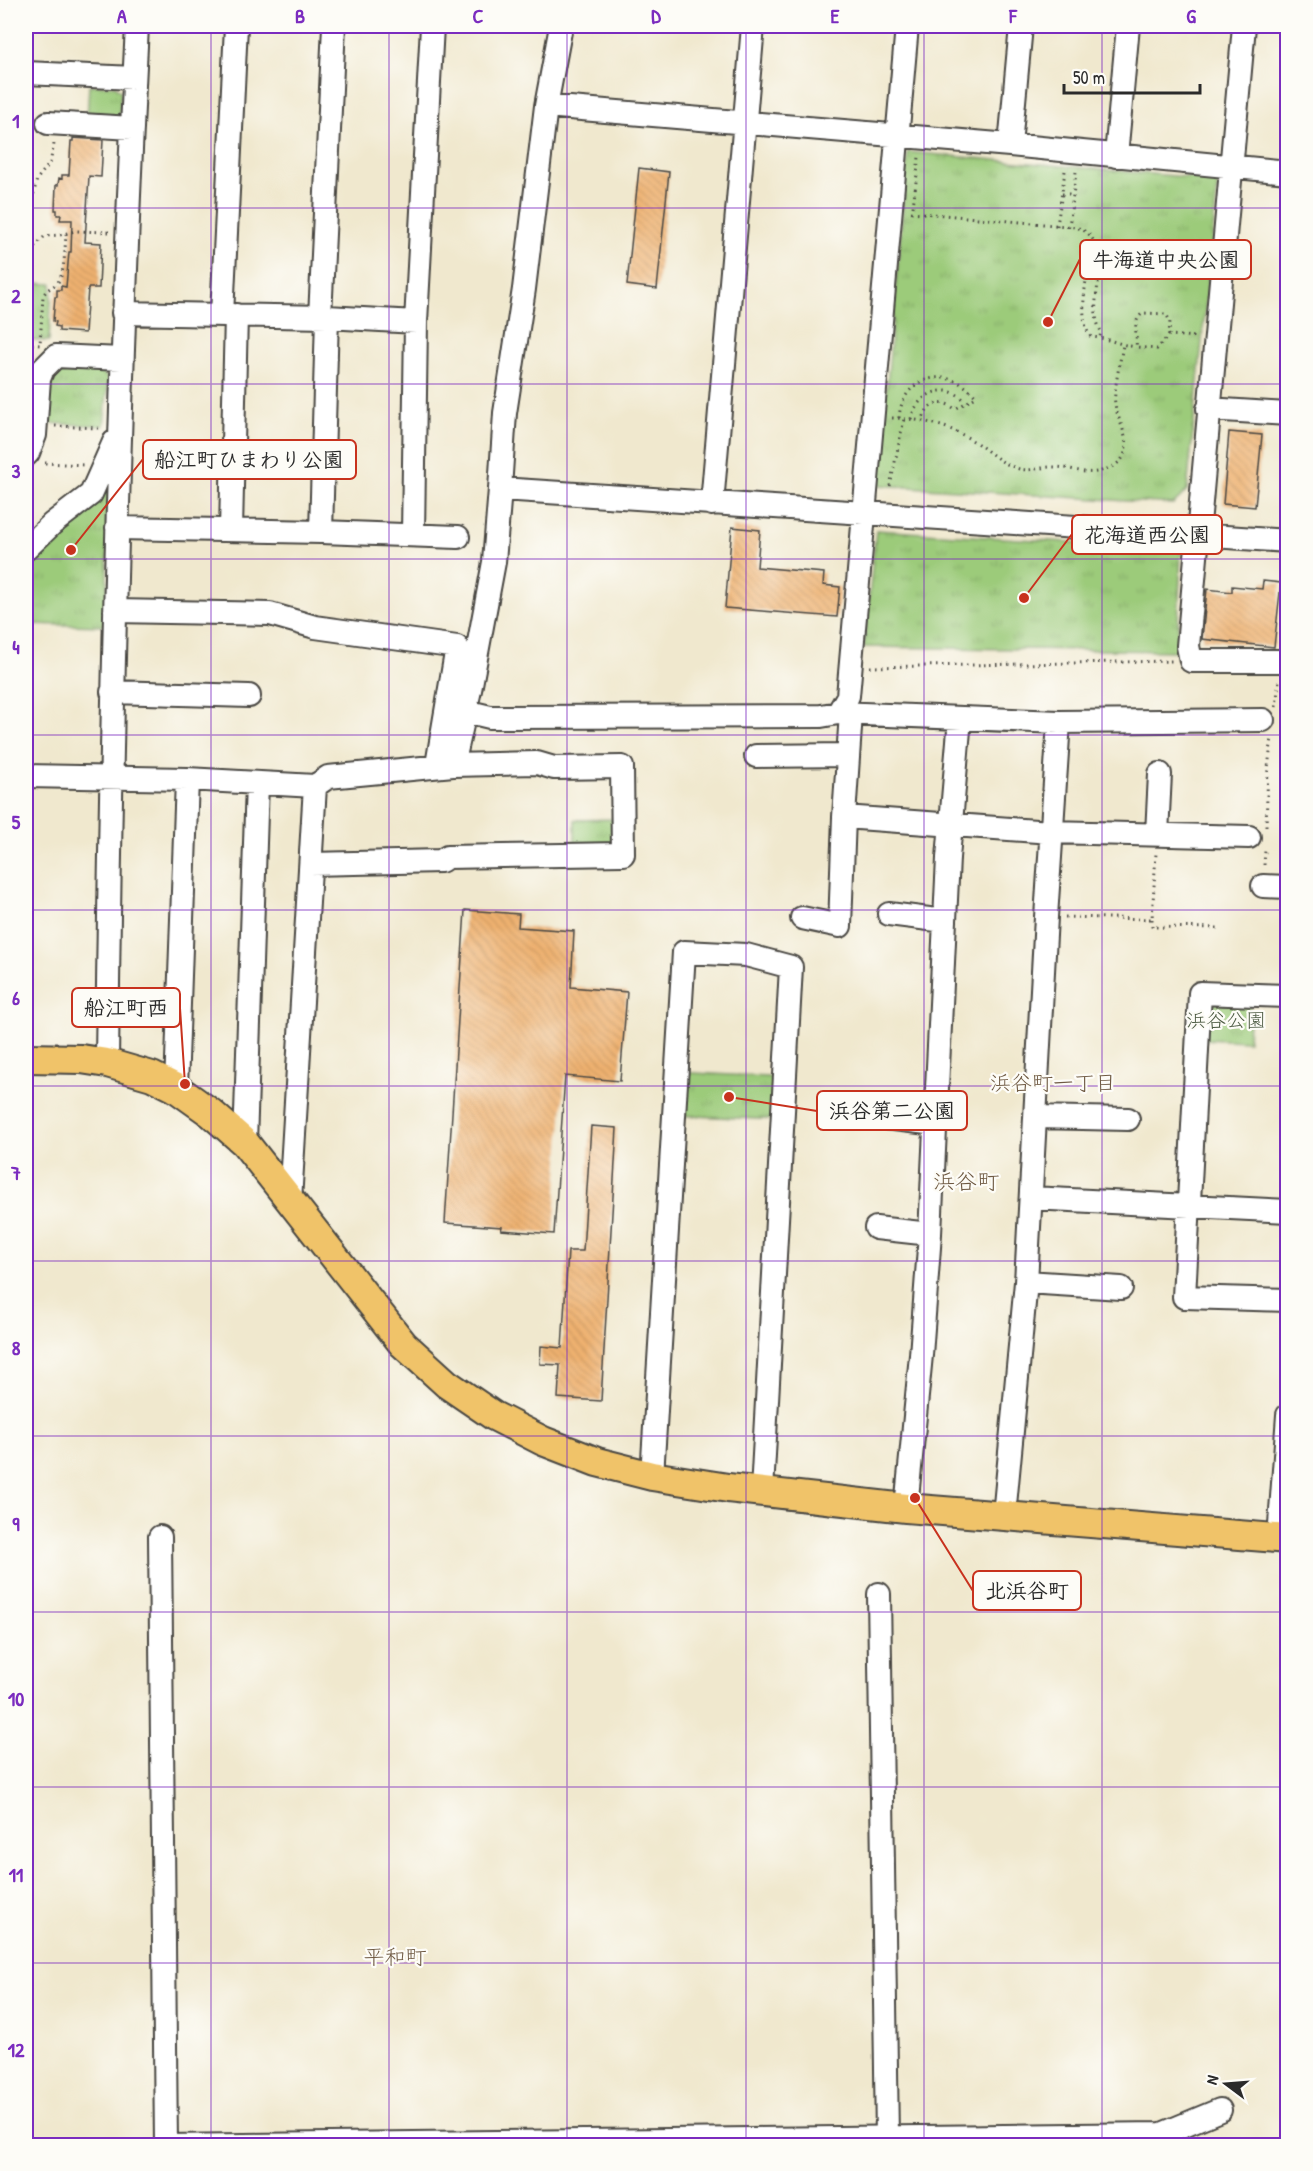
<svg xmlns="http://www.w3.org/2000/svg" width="1313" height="2171" viewBox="0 0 1313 2171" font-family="'Patrick Hand','Klee One',sans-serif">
	<defs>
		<pattern id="park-tufts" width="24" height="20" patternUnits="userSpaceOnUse" patternTransform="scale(1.5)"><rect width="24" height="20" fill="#9ccb7a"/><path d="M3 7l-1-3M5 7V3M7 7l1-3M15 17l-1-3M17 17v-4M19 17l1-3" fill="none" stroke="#87ae6a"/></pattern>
		<pattern id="building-back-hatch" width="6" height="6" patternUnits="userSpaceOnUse" patternTransform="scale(1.5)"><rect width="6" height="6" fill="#eeb16f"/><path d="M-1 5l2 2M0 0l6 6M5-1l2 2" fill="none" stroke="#cc9860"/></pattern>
	</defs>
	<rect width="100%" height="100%" fill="#fdfcf7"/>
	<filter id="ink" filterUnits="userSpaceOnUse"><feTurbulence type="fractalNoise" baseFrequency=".0167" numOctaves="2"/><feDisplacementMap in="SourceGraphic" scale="12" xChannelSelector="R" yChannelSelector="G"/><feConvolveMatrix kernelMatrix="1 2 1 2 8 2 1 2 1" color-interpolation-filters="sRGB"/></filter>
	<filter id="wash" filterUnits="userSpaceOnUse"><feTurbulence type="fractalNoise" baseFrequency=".008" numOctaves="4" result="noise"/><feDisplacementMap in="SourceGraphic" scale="24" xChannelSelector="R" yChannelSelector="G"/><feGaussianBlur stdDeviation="1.35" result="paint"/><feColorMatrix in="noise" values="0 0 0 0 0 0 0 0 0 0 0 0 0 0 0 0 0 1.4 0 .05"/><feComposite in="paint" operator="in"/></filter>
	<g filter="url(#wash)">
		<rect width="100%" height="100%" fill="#f0e8ce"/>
		<path fill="url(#park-tufts)" stroke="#647b52" stroke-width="1.5" d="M89,85L115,86L121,91L119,121L87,119Z
			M908,152L1218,180L1187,491L1173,504L878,485Z
			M32,261L31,283L52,284L49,341L26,340V267Z
			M58,366L100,367L108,380L104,426L45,423L47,379Z
			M109,471L106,626L26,624V563Z
			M876,530L1181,549L1177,651L864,647Z
			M619,819V849L575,850V820Z
			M1203,999L1250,1001L1248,1041L1202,1039Z
			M676,1072L785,1078L783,1120L673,1115Z"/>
		<g id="blocks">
			<path fill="url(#building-back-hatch)" d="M73,138L103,140L101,177L89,176L85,242L101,243L99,288H88L85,333L59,331V327L55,326L56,322L53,321L55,297H57V290H61V286L66,287L69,252H71L72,220H60L61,215H57V210H55L56,185H58L59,178L62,179V175H69L71,141H73Z
				M639,168L669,172L657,289L627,285Z
				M1229,432L1262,435L1255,507L1223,504Z
				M732,527L760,530L757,567L824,573L823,585L840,587L837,617L725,608Z
				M1263,581L1281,583L1274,647L1202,639L1207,589L1232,592V586L1262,589Z
				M465,910L519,914L518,927L574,931L571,987L627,992L620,1081L565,1076L554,1234L501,1230L502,1227L445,1223Z
				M591,1126L617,1128L601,1401L558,1398L560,1365L540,1364L541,1346L562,1348L568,1251H583Z"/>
		</g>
	</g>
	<g filter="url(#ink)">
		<use href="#blocks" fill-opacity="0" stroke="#494743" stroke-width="1.5"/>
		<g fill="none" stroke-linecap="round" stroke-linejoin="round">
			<defs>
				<path id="minor" d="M1244,26L1188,646L1191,661H1288
					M26,73L134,78
					M546,106L1010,145L1288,172
					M48,123L132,128
					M1010,145L1021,26
					M1116,156L1128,26
					M123,313L327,317L416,322
					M222,315L236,26
					M320,317L334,26
					M1208,409L1288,414
					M26,455L28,453L35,435L39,379L43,369L56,356L121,359
					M500,489L505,413L524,289L546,106L561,26
					M712,504L753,26
					M117,528L321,532L458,537
					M231,530L236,315
					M321,532L327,317
					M413,535L416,322L432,26
					M26,549L52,524L91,494L114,442
					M115,611L270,614L315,627L457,647L437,765
					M112,692L249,696
					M465,711L490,717L821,716L838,713L848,696L907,26
					M838,713L1059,722L1263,720
					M851,713L844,817L1051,832L1249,837
					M756,756L848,755
					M453,765L470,690L494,562L500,489L1288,541
					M26,776L187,779L315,786L328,777L453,765L537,763L554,768L622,767L623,854L447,857L441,861L311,864
					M1157,834L1160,774
					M1263,886L1288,887
					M889,914L945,921
					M802,918L840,926L844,817
					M1288,996L1200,993L1184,1297L1288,1300
					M107,1063C111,717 119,371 137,26
					M176,1088L187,779
					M868,1116L936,1124
					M1036,1117L1128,1119
					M245,1143L257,783
					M1031,1198L1288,1211
					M290,1201L315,786
					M876,1228L930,1234
					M1026,1282L1121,1288
					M652,1476L684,952L746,955L791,967L762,1491
					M906,1508L921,1355L930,1234L948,858L960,718
					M1004,1516L1026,1282L1046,917L1059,722
					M160,1537L166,2145
					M1279,1538L1288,1415
					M879,1594L887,2137
					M1162,2134L1220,2110
					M166,2146L1162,2134V2146"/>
				<path id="major" d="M26,1058L81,1059L107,1063L152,1076L176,1088L211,1113L245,1143L403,1344L447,1384L494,1416L543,1441L597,1462L652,1476L728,1488L906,1508L1288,1539"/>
			</defs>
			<use href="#minor" stroke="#494743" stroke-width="26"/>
			<use href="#major" stroke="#494743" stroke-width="32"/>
			<path stroke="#494743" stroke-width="3" stroke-dasharray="1.5 4.5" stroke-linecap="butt" d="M1062,194H1073
				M913,207L919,157
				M911,212L1076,227C1091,233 1096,239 1095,255L1089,259C1087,280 1077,319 1091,337C1108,338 1120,345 1136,347
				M1057,226L1065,171
				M1069,227L1076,172
				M28,253L35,220L32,201L37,179L50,163L54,144
				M26,255L45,236L60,235L75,231L109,232
				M1095,255L1102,262C1099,282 1090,313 1101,331L1100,337
				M1102,262L1121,263L1137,253
				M1169,335L1157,349L1136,347C1138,334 1131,322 1143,313L1166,314L1170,321L1169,335L1197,337
				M26,344L40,345L43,296C47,288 51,289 57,283C65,276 65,245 66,234
				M892,418C924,419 951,426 978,444C991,453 1001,463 1016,468C1030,473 1042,466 1056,467C1077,468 1088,478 1109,468C1114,466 1121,462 1123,457C1132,440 1117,420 1115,404C1113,392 1121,358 1123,345
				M899,418C902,375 950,364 976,397L955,409C941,398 927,402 923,420
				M911,419C917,393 947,380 966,402
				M55,426L99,428
				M45,463L84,465
				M890,486L904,419
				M870,667L1172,661
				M1276,707L1279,681
				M1266,826L1268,768L1272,737
				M1264,865L1265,851
				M1065,917L1152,919L1156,853
				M1152,919V927L1221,928"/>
			<use href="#minor" stroke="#fff" stroke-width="22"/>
			<use href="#major" stroke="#f0c369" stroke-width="28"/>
		</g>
	</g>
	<path fill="none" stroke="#7b2cbf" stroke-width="1.5" stroke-opacity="0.55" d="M211,26V2146M389,26V2146M567,26V2146M746,26V2146M924,26V2146M1102,26V2146M26,208H1288M26,384H1288M26,559H1288M26,735H1288M26,910H1288M26,1086H1288M26,1261H1288M26,1436H1288M26,1612H1288M26,1787H1288M26,1963H1288"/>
	<g text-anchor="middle" stroke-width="4.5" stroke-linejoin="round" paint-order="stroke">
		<g font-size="20" fill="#4d5b43" stroke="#fdfcf7">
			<text x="1226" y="1027">浜谷公園</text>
		</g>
		<g font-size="21" fill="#6f5a43" stroke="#fdfcf7">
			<text x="1053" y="1090">浜谷町一丁目</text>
			<text x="395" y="1964">平和町</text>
		</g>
		<g font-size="22" fill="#6f5a43" stroke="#fdfcf7">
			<text x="966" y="1189">浜谷町</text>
		</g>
	</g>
	<path fill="none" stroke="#c8321e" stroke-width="2" d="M1048 322L1080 259M71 550L143 459M1024 598L1072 534M185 1084L180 1008M729 1097L817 1111M915 1498L973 1591"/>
	<g fill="#c8321e" stroke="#fdfcf7" stroke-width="2">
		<circle cx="1048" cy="322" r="6"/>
		<circle cx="71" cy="550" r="6"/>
		<circle cx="1024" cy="598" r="6"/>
		<circle cx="185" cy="1084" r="6"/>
		<circle cx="729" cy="1097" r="6"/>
		<circle cx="915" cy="1498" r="6"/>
	</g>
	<g fill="#fdfcf7" stroke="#c8321e" stroke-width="2">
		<rect x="1080" y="240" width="171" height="39" rx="6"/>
		<rect x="143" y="440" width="213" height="39" rx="6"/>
		<rect x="1072" y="515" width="150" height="39" rx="6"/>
		<rect x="72" y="988" width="108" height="39" rx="6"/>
		<rect x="817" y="1091" width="150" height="39" rx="6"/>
		<rect x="973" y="1571" width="108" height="39" rx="6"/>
	</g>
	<g font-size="21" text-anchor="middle" font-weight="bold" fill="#2b2b2b">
		<text x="1166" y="267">牛海道中央公園</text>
		<text x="249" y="467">船江町ひまわり公園</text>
		<text x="1147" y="542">花海道西公園</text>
		<text x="126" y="1015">船江町西</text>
		<text x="892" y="1118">浜谷第二公園</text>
		<text x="1027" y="1598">北浜谷町</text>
	</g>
	<rect width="1313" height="2171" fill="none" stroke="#fdfcf7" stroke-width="66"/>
	<g transform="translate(1226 2084) rotate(286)" stroke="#fdfcf7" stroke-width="4.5" paint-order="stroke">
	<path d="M0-4.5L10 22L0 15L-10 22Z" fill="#2b2b2b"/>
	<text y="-9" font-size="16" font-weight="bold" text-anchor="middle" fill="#2b2b2b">N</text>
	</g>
	<path d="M1064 84v9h136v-9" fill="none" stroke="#2b2b2b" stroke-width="3"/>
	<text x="1073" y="84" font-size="18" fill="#2b2b2b" stroke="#fdfcf7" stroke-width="4.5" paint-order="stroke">50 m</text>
	<rect x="33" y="33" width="1247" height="2105" fill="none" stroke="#7b2cbf" stroke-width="2"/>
	<g font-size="20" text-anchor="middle" font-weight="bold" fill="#7b2cbf">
		<text x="122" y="23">A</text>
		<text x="300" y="23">B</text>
		<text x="478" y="23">C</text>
		<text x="656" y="23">D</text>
		<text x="835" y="23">E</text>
		<text x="1013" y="23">F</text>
		<text x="1191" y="23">G</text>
		<text x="16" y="128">1</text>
		<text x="16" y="303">2</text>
		<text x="16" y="478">3</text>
		<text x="16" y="654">4</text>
		<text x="16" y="829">5</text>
		<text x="16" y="1005">6</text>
		<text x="16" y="1180">7</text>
		<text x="16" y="1355">8</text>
		<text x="16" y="1531">9</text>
		<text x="16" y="1706">10</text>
		<text x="16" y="1882">11</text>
		<text x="16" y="2057">12</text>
	</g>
</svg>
